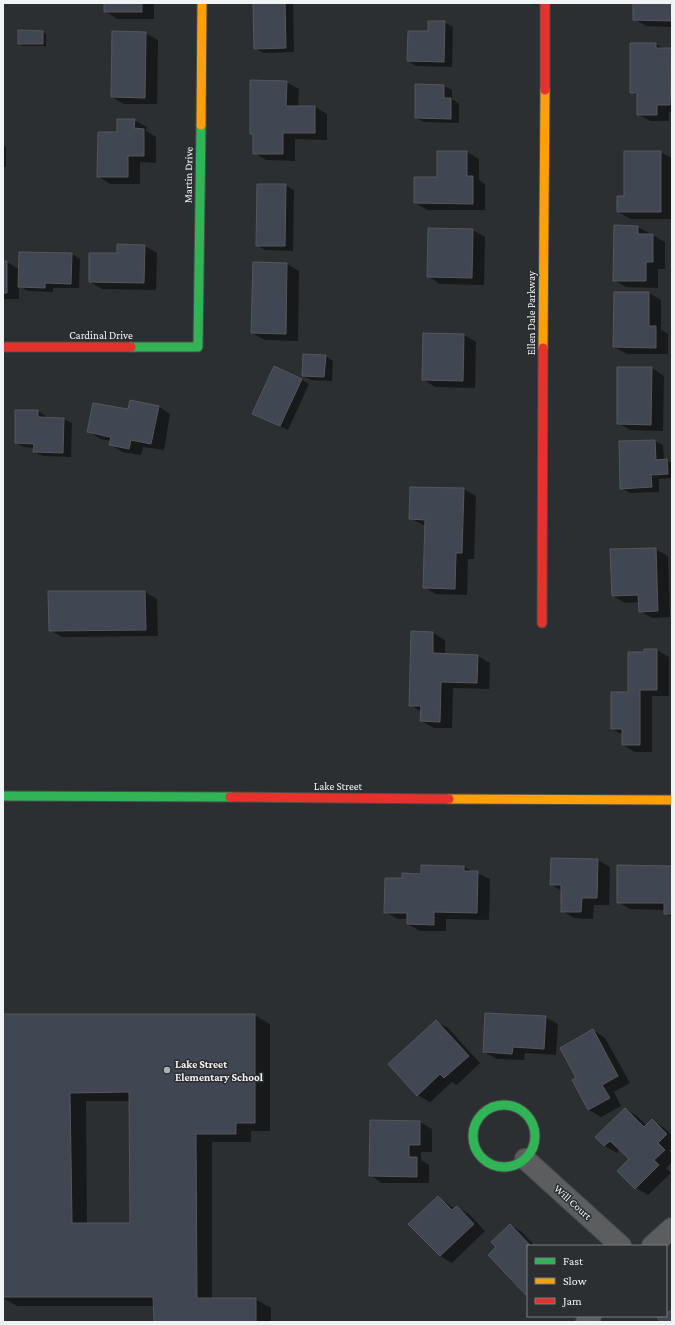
<svg xmlns="http://www.w3.org/2000/svg" width="675" height="1325" viewBox="0 0 675 1325" font-family="'Crimson Pro',serif">
	<rect width="100%" height="100%" fill="#2c2f31"/>
	<path fill="#0007" fill-rule="evenodd" d="M105,3H154V19H117L105,11Z
		M254,3H293L294,52L263,53L255,48Z
		M453,3H488V4Z
		M634,3H672V27L646,26L634,19Z
		M444,22L453,27L452,67L416,66L408,61Z
		M43,32L46,34V46H23L19,43Z
		M145,33L158,40L157,104H124L112,97Z
		M631,44H656L665,49H672V112H669V121H650L638,114V96L631,92Z
		M286,82L299,89L298,107H315L327,114V140L295,139V161L266,160L254,153V135L251,133Z
		M416,86H444L452,90V99L459,104V123L424,122L416,118Z
		M134,120L147,127L146,131L156,137V163L140,162V184H110L98,176L118,133Z
		M3,145L6,147V167H3Z
		M467,152L479,159V180L485,184V210H428L415,203L438,178Z
		M660,152L672,158V219H631L618,212L625,197Z
		M285,185L294,190L293,251L265,250L257,245Z
		M638,227L665,242V269H658V288L626,287L614,280Z
		M429,229L473,230L485,237L484,285L440,284L428,276Z
		M145,246L157,253L156,290L102,289L90,282L118,254Z
		M72,254L80,259L79,288H53V292L28,291L19,286V299H3V262H7L20,270Z
		M254,263L287,264L299,271L298,341L265,340L252,333Z
		M615,293H649L661,300V330L668,334V354H627L614,347Z
		M464,335L476,342L475,388L435,387L423,379Z
		M325,356L333,361L332,381L311,380L303,376Z
		M652,368L664,376L663,431L630,430L618,423Z
		M301,379L309,384L288,430L253,413Z
		M158,406L170,414L164,450L143,447L141,455L123,452L111,445V441L101,439L88,431L129,411ZM100,433L116,439L100,436Z
		M38,411L46,416V418L64,419L72,423L71,457L43,456L34,452V448L24,447L16,443Z
		M655,441L663,445L664,460L672,463V478L659,479V492L630,493L621,488L620,442Z
		M464,489L476,496L474,559H468L467,595L436,594L424,587L426,526L411,519Z
		M655,549L668,556L670,617L652,618L640,611V602L625,603L613,596Z
		M145,592L157,599L158,636L62,637L50,630Z
		M433,633L445,640V655L478,656L490,663L489,689L453,688L452,728H434L421,721L422,712L410,705Z
		M645,650H657L669,657V696H652V752H635L623,745V735L612,729L629,693Z
		M552,859L598,860L610,867L609,905H594L593,919L574,918L562,911V891L552,885Z
		M422,866L464,867L490,879L489,920L446,919V931H420L408,924V919H398L385,912L403,879L422,875Z
		M672,867V917L665,913V910L630,909L618,902Z
		M3,1015H254L270,1024V1131H251V1142H212V1299H255L271,1308V1322H155L154,1306H17L3,1298ZM86,1101H130L131,1224H87Z
		M545,1017L558,1024L556,1055L525,1053L524,1060L497,1059L484,1052Z
		M436,1021L448,1028L480,1063L457,1085L452,1082L430,1102L417,1095Z
		M593,1030L605,1038L630,1083L614,1092L621,1106L601,1117L589,1110L573,1081L578,1079Z
		M625,1109L637,1116L647,1126L652,1120L664,1128L672,1135V1148L669,1151L672,1153V1162L666,1168L671,1173L648,1195L636,1188L618,1171L630,1159L620,1149L617,1153L605,1146L597,1137Z
		M371,1121L420,1122L432,1129V1152H421V1160L429,1165V1183H382L370,1175Z
		M438,1197L455,1209L457,1207L469,1214L485,1231L452,1263L440,1256Z
		M510,1225L522,1232L535,1246H528V1295L489,1255L497,1247Z"/>
	<path fill="#404652" stroke="#555759" fill-rule="evenodd" d="M104,3H142V12H104Z
		M253,3H285L286,48L254,49Z
		M633,3H672V21L633,20Z
		M428,21H445L444,62L407,61L408,31H428Z
		M18,30L43,31V44H18Z
		M112,31L146,32L145,98L111,97Z
		M630,43H656V48H672L670,105H657V115H637V93H630Z
		M250,80L287,81L286,106H315V133H283V154H253V134H250Z
		M415,84L444,85V98H451V119L415,118Z
		M117,119H135L134,128L144,129V156H128V177H97L98,132H117Z
		M437,151H467V176H473V204L414,203V177H437Z
		M624,151H661V212H617V196H624Z
		M257,184H286L285,246H256Z
		M614,225L638,226V234H653V262H646V281H613Z
		M428,228L473,229L472,278L427,277Z
		M117,244L145,245L144,283L89,282V253H117Z
		M19,252L72,253L71,284L45,283V288L18,287Z
		M3,261H7V293H3Z
		M253,262L287,263L286,334L251,333Z
		M614,292H649V326H656V348L613,347Z
		M423,333L464,334L463,381L422,380Z
		M303,354L326,355L324,377L302,376Z
		M274,366L302,379L280,426L252,414Z
		M617,367H652L651,425L617,424Z
		M130,400L159,406L151,444L131,440L129,449L109,445L111,437L87,432L93,403L128,409Z
		M15,410H38V417L64,418L63,453L33,452L34,444L15,443Z
		M655,440L656,460L667,459L668,474L651,475L652,487L620,489L619,441Z
		M410,487L464,488L462,553H456L455,589L423,588L425,520L409,519Z
		M656,548L658,611L639,612L638,595L612,596L610,549Z
		M48,591H145L146,630L49,631Z
		M411,631L433,632V653L478,655L477,683L441,682L440,722L420,721L421,706H409Z
		M644,649H657V690H640V745H622V729H611V692H628V652H644Z
		M551,858L598,859L597,898H582L581,912H561V885H550Z
		M421,865L464,866V871H478L477,913L434,912V925L407,924V913H384L385,878H402V873L421,874Z
		M617,865L672,866V914H664V903H617Z
		M485,1013L546,1016L544,1049L513,1047L512,1054L483,1052Z
		M3,1014H255V1123H236V1134H196L197,1298H256V1322H154L153,1297H3ZM129,1092L130,1223H72L70,1093Z
		M436,1020L469,1056L444,1078L440,1074L417,1096L388,1064Z
		M593,1029L618,1076L602,1085L610,1098L588,1110L572,1080L576,1078L560,1048Z
		M625,1108L644,1127L652,1119L667,1134L658,1143L665,1150L654,1160L659,1165L635,1189L617,1171L629,1159L610,1141L604,1146L595,1137Z
		M370,1120L420,1121V1145H409V1157H417V1177L369,1176Z
		M438,1196L452,1210L457,1206L474,1224L440,1256L408,1224Z
		M510,1224L531,1246H528V1293L526,1295L488,1255L496,1247L491,1242Z
		M672,1310V1322H660L657,1317L666,1316V1313Z"/>
	<g fill="none" stroke-linecap="round" stroke-linejoin="round">
		<defs>
			<path id="street" d="M525,1159L621,1246
				M652,1246L672,1228
				M586,1322L591,1316"/>
			<path id="fast" d="M131,347H198L201,125
				M3,796L230,797
				M473 1136a31 31 0 1 1 62 0a31 31 0 1 1-62 0Z"/>
			<path id="slow" d="M201,125L202,3
				M543,348L545,90
				M449,799L672,800"/>
			<path id="jam" d="M545,90V3
				M3,347H131
				M542,623L543,348
				M230,797L449,799"/>
		</defs>
		<use href="#street" stroke="#4a4c4d" stroke-width="22"/>
		<use href="#fast" stroke="#4a4c4d" stroke-width="11"/>
		<use href="#slow" stroke="#4a4c4d" stroke-width="11"/>
		<use href="#jam" stroke="#4a4c4d" stroke-width="11"/>
		<use href="#street" stroke="#5b5d5e" stroke-width="20"/>
		<use href="#fast" stroke="#30b455" stroke-width="9"/>
		<use href="#slow" stroke="#ff9f0a" stroke-width="9"/>
		<use href="#jam" stroke="#e5322d" stroke-width="9"/>
	</g>
	<circle fill="#acafb0" stroke="#2b2f32" stroke-width="1.5" cx="167" cy="1070" r="4"/>
	<g text-anchor="middle" stroke-width="3" stroke-linejoin="round" paint-order="stroke">
		<g font-size="11" fill="#f1f4f5" stroke="#2b2f32">
			<text transform="translate(188 175) rotate(-89)" y="4">Martin Drive</text>
			<text transform="translate(531 313) rotate(-90)" y="4">Ellen Dale Parkway</text>
			<text x="101" y="339">Cardinal Drive</text>
			<text x="338" y="790">Lake Street</text>
			<text transform="translate(573 1202) rotate(42)" y="4">Will Court</text>
		</g>
		<g font-size="11" font-weight="bold" fill="#f1f4f5" stroke="#2b2f32" text-anchor="start">
			<text x="175" y="1068">Lake Street<tspan x="175" dy="13">Elementary School</tspan></text>
		</g>
	</g>
	<rect width="675" height="1325" fill="none" stroke="#f1f4f5" stroke-width="8"/>
	<rect x="527" y="1245" width="140" height="72" fill="#2b2f32" stroke="#7a7e80"/>
	<rect x="535" y="1258" width="20" height="6" fill="#30b455" stroke="#7a7e80"/>
	<text x="563" y="1265" font-size="12" fill="#f1f4f5">Fast</text>
	<rect x="535" y="1278" width="20" height="6" fill="#ff9f0a" stroke="#7a7e80"/>
	<text x="563" y="1285" font-size="12" fill="#f1f4f5">Slow</text>
	<rect x="535" y="1298" width="20" height="6" fill="#e5322d" stroke="#7a7e80"/>
	<text x="563" y="1305" font-size="12" fill="#f1f4f5">Jam</text>
</svg>
